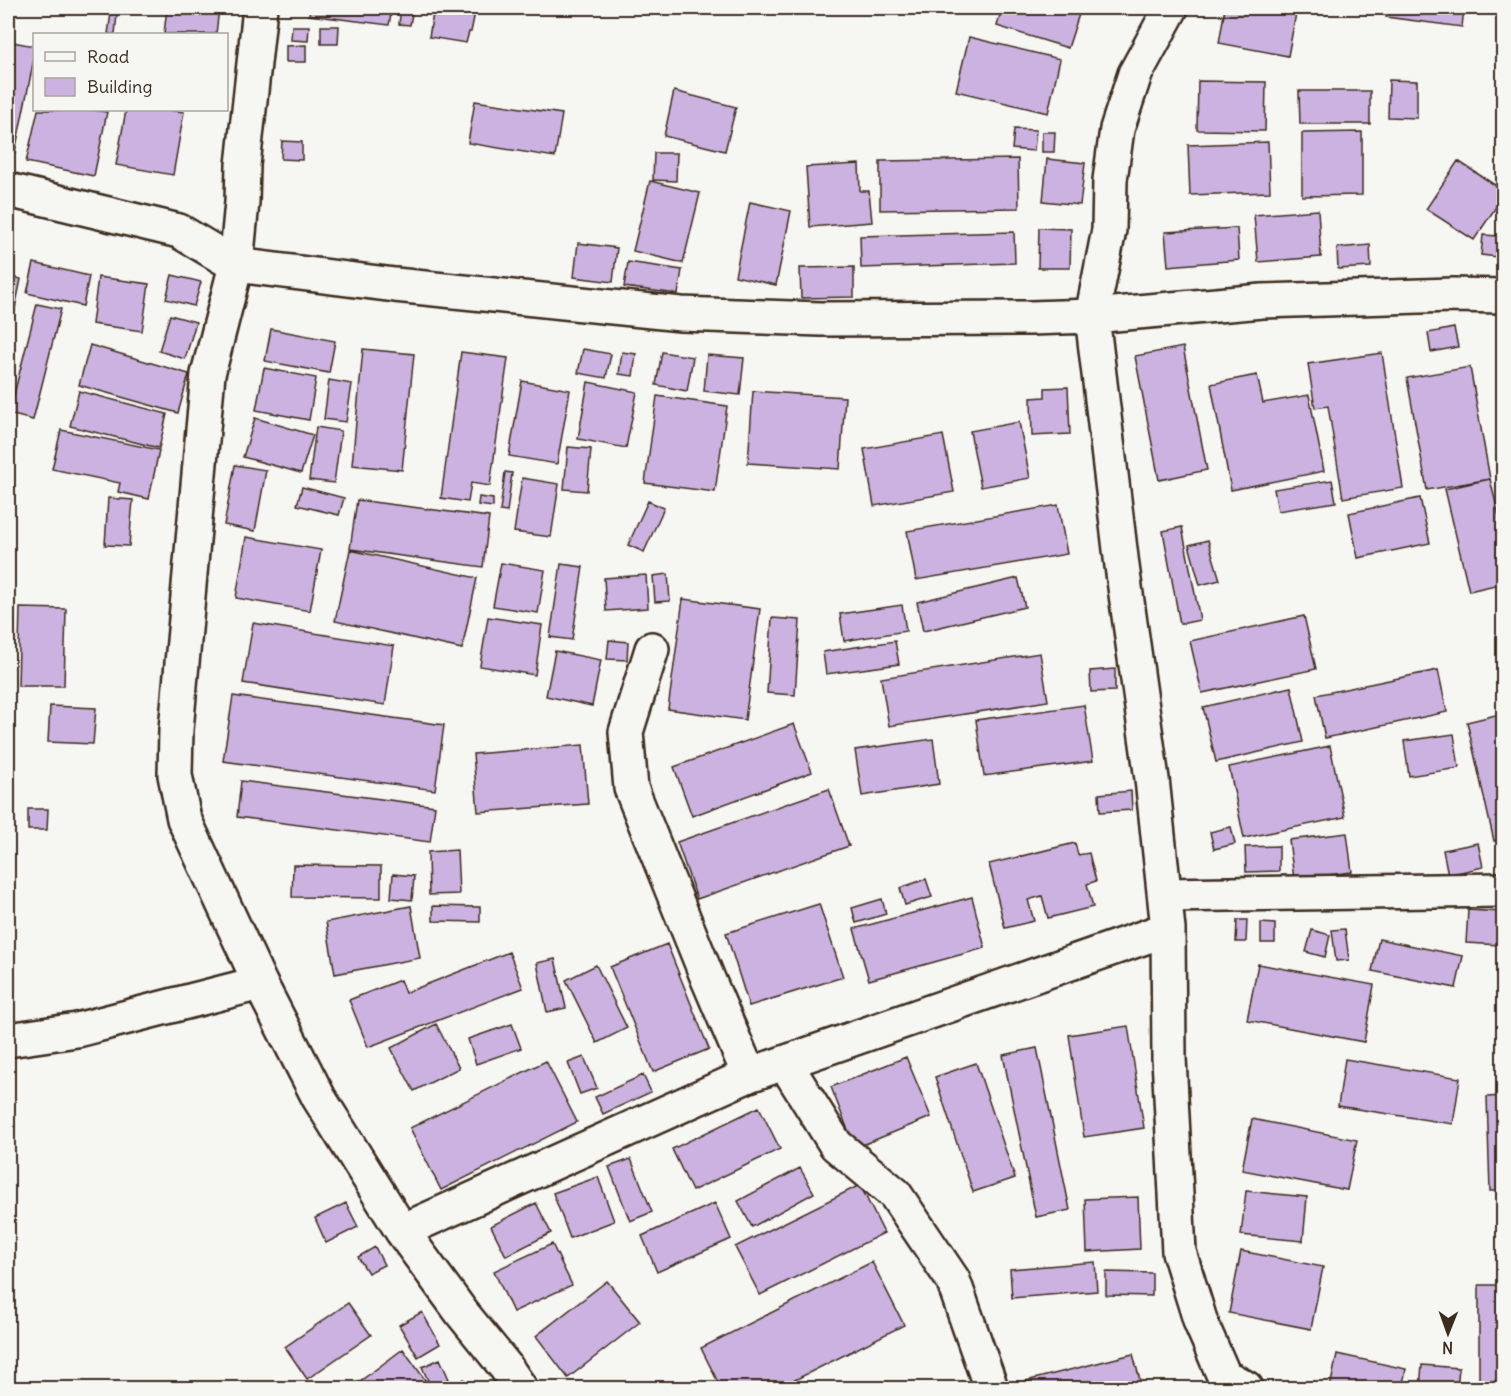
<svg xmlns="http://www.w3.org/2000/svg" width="1511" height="1396" viewBox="0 0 1511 1396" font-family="Delius,sans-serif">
	<rect width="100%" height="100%" fill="#f6f6f2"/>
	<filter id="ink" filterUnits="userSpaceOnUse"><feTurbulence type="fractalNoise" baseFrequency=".0167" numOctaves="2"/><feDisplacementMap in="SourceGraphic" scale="12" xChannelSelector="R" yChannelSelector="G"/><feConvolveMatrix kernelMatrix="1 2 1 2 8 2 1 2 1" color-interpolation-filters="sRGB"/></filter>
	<g filter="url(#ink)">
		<path fill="#ccb2e1" stroke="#3b2a1e" stroke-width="1.5" d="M167,8H219L216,34H164Z
			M310,8H392L389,25L309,15Z
			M401,8H413L410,25L399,24Z
			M434,8H476L471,32H469L466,43L429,37Z
			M1002,8H1081L1068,48L997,26Z
			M1225,8H1297L1288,56L1219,43Z
			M1388,8H1464L1462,27L1386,17Z
			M111,13L117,14L115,34H108Z
			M292,26H309L308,41L291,40Z
			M321,26H339L338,44H321Z
			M969,37L1060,59L1048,113L956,91Z
			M8,41L34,46V59L15,152L8,150Z
			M306,45V62H286V46Z
			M1389,80L1417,81V118L1388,117Z
			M1198,81L1266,82L1265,131L1197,130Z
			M674,91L736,107L725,151L664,136Z
			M1299,91H1370V124H1300Z
			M475,101L562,114L555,157L468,143Z
			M38,110H93L107,112L94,176L26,162Z
			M126,110H168L184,112L173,175L116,165Z
			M1014,129L1036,130L1034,151L1012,149Z
			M1042,132H1055L1054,152H1042Z
			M1362,132V195L1302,196V133Z
			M282,141L302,142V160L281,159Z
			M1268,142L1270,192L1190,195L1188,145Z
			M654,153H677L676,181L653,180Z
			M1018,159L1019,208L880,210V161Z
			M1047,159L1085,163L1080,205L1043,201Z
			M1458,161L1504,191V195L1474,240L1426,209Z
			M859,164L860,191H869L872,222L810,227L806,167Z
			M650,181L700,193L683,263L633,251Z
			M750,202L791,211L776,285L735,276Z
			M1318,210L1321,257L1258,262L1254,215Z
			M1039,228L1071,229L1070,268H1038Z
			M1237,228L1239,260L1168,266L1165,232Z
			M1014,232L1015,263L861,268L860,236Z
			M1483,235L1499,236L1497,257L1481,255Z
			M578,243L617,248L613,282L574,277Z
			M1370,245L1371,267L1338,269L1337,248Z
			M628,262L682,270L678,294L624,287Z
			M34,263L89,276L83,306L27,293Z
			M854,267V297L801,298L800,268Z
			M172,275L201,282L194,306L166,299Z
			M8,276L21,279L8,342Z
			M98,277L149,284L142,331L92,324Z
			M37,304L61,309L33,420L9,414Z
			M170,315L196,322L185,359L159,351Z
			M1454,328L1458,347L1431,352L1428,333Z
			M271,329L335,341L329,373L265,361Z
			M90,345L189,374L178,413L79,385Z
			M1183,347L1207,470L1159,480L1135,356Z
			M363,349L414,354L402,470L352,465Z
			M583,349L611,354L606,378L578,373Z
			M461,352L508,358L490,486L471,483L468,502L441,498Z
			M622,352L636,354L633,376L619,374Z
			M662,352L693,357L687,391L656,385Z
			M1382,353L1403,488L1343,498L1328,406L1315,408L1308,364Z
			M707,355L744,358L740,395L704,391Z
			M1470,367L1490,479L1427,490L1407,378Z
			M264,368L316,378L309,420L256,410Z
			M1257,375L1263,403L1309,395L1324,471L1231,490L1211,384Z
			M329,380L352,384L346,422L324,419Z
			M522,381L570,390L557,464L509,456Z
			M588,382L637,392L626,448L578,439Z
			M1068,387L1070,434L1032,436L1031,398L1045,397V388Z
			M79,391L167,414L159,448L70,426Z
			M753,391L845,397L840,469L748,463Z
			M657,396L727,406L715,492L645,483Z
			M255,418L313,435L301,473L243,457Z
			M1019,422L1030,478L981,487L970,431Z
			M316,427L341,431L334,483L309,480Z
			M61,430L159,450L149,499L118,492L120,483L52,469Z
			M943,435L954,492L874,506L864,449Z
			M568,447L591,449L587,491L564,489Z
			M235,465L266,470L255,531L224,525Z
			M505,472L512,473L507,512L500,511Z
			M522,478L559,484L551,537L514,532Z
			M1490,479L1504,537V583L1469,591L1445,489Z
			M1332,480L1336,502L1278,511L1274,489Z
			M302,487L344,498L339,515L297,505Z
			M479,497L493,499V507L478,505Z
			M108,498L133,500L129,546L105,545Z
			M1420,498L1430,543L1358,558L1349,513Z
			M357,500L489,517L483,567L350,549Z
			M648,501L664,508L644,552L628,545Z
			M1058,505L1067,554L916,580L907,531Z
			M1182,527L1200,620L1180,624L1163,531Z
			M246,537L321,550L310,611L236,598Z
			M1208,540L1220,580L1200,585L1189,545Z
			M350,550L477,578L462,649L335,621Z
			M501,563L545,570L538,613L493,606Z
			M561,564L583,567L572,640L550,637Z
			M668,574L670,601L655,602L653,576Z
			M646,575L648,608L606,611L604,578Z
			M1018,578L1025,607L923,631L917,602Z
			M683,599L760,609L745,720L668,709Z
			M902,605L906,631L844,641L840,614Z
			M20,608L66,609L64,686H18Z
			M1304,616L1316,669L1202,693L1190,641Z
			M488,617L542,625L535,675L480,666Z
			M772,618L800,620L795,695L767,693Z
			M253,623L394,646L385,705L243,683Z
			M609,640L628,642L627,660L607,659Z
			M895,641L899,664L826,674L823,652Z
			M555,651L601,660L592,706L546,696Z
			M1040,653L1048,701L889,726L881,678Z
			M1115,669V691L1091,692L1090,671Z
			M1438,670L1447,712L1325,738L1316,695Z
			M1291,687L1303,742L1216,762L1203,707Z
			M233,696L444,725L435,790L223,761Z
			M1084,705L1093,761L984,776L976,720Z
			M50,706L96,708L93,744L48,742Z
			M1504,713V838L1494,841L1467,722Z
			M794,724L812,772L692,816L674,767Z
			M1454,734L1459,768L1409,776L1404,741Z
			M933,739L939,784L862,796L855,750Z
			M583,745L588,804L478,812L473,754Z
			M1330,746L1345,817L1244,838L1229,767Z
			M241,781L435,806L430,842L237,817Z
			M829,789L849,846L697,899L677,842Z
			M1131,791L1132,810L1100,812L1099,794Z
			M28,809H48L47,830H28Z
			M1231,827L1235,844L1214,849L1210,832Z
			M1347,833L1352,872L1294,879L1289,840Z
			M1075,843L1078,855L1089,853L1096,881L1087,884L1093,907L1048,918L1042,896L1028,900L1034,921L1005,928L989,864Z
			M1478,843L1483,867L1448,875L1443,850Z
			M1279,846V871L1246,872L1245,847Z
			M457,850L459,894L429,895L428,852Z
			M293,865L381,866V898L292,897Z
			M393,874L414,876L412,900L391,898Z
			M926,879L932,897L905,905L900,888Z
			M972,897L985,948L869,980L854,929Z
			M882,899L886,914L856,923L852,908Z
			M819,904L843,977L749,1006L726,933Z
			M411,906L420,958L335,974L326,922Z
			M433,906L480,907V922L433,921Z
			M1468,910L1502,912L1500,945L1466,943Z
			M1237,920H1247L1246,942H1236Z
			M1261,923L1275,924V943H1261Z
			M1345,929L1349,960L1336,961L1332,930Z
			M1312,930L1330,935L1325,957L1306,952Z
			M1379,939L1463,956L1456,988L1372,971Z
			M667,944L709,1049L653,1072L610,967Z
			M509,952L523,988L368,1047L349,1000L400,980L405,993Z
			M555,959L566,1008L547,1012L537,963Z
			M1258,964L1374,985L1364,1042L1247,1020Z
			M596,965L627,1028L597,1043L566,980Z
			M436,1024L459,1068L414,1091L391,1048Z
			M512,1024L521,1048L476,1064L468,1039Z
			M1128,1026L1144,1128L1084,1137L1069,1035Z
			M1037,1048L1070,1210L1036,1217L1003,1055Z
			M584,1057L597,1088L580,1094L568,1063Z
			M906,1057L931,1117L855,1148L831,1087Z
			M1345,1059L1460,1078L1453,1124L1338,1106Z
			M546,1061L577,1122L441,1190L410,1128Z
			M976,1063L1015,1178L973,1192L935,1077Z
			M643,1075L651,1092L603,1114L595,1097Z
			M1504,1096V1191H1490L1487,1097Z
			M759,1107L780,1149L692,1191L672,1149Z
			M1252,1119L1357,1140L1347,1190L1242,1170Z
			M631,1159L652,1212L630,1221L609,1167Z
			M800,1168L814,1193L752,1227L738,1201Z
			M598,1177L614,1221L570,1238L553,1193Z
			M860,1185L884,1233L760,1295L735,1247Z
			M1246,1191L1307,1197L1303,1241L1241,1235Z
			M1138,1197L1140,1249L1087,1252L1085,1199Z
			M346,1203L358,1227L326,1243L315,1218Z
			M536,1203L551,1233L506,1256L491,1226Z
			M715,1203L731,1239L657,1272L642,1236Z
			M552,1244L572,1285L513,1312L494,1271Z
			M375,1247L384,1265L368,1273L358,1257Z
			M1241,1251L1323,1267L1311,1329L1229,1313Z
			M872,1262L904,1325L779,1388H721L701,1348Z
			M1095,1262L1097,1291L1012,1298L1010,1269Z
			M1106,1272L1152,1273V1296L1106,1295Z
			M607,1281L640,1322L568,1378L536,1336Z
			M1479,1285H1504V1388H1479Z
			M348,1303L371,1335L307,1379L285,1347Z
			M422,1312L440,1344L418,1357L399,1325Z
			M403,1349L426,1381L416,1388H351Z
			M1133,1354L1142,1388H1020L1018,1383Z
			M1337,1354L1406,1369L1402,1388H1330Z
			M440,1359L449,1379L431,1387L422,1367Z
			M1422,1365L1459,1368L1457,1388H1420Z
			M464,1379L470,1388H449Z"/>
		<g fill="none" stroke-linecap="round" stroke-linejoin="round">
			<defs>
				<path id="minor" d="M260,8L243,165L242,202L236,265L208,374L176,730L175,775L184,819L260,983L319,1098L402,1231L462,1313L505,1366L520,1388
					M1171,8L1135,74L1117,129L1110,180L1109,230L1092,316L1122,566L1152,779L1168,929L1169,1058L1179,1252L1201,1323L1224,1376L1246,1388
					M8,190L179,231L236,265L395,285L681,314L821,319L1030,318L1092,316L1262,301L1452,295L1504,296
					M652,649L626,732L631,788L708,979L749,1075
					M1165,895L1504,890
					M8,1040L77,1030L260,983
					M785,1063L836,1145L895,1194L953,1280L991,1388
					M402,1231L749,1075L1168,929"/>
			</defs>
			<use href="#minor" stroke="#3b2a1e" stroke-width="38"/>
			<use href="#minor" stroke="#f6f6f2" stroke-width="33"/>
		</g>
	</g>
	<rect width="1511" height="1396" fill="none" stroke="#f6f6f2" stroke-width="30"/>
	<rect x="15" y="15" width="1481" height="1366" fill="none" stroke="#3b2a1e" stroke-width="2" filter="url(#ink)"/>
	<rect x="33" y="33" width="195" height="78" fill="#f6f6f2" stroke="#aba49d" stroke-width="1.5"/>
	<rect x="45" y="52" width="30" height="9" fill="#f6f6f2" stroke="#aba49d" stroke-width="1.5"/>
	<text x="87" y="63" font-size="18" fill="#3b2a1e">Road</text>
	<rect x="45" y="78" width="30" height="18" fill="#ccb2e1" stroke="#aba49d" stroke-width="1.5"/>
	<text x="87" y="93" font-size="18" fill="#3b2a1e">Building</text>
	<g transform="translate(1448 1333) rotate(181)" stroke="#f6f6f2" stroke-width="4.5" paint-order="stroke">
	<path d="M0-4.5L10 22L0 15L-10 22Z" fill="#3b2a1e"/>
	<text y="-9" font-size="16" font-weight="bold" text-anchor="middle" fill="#3b2a1e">N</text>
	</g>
</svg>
